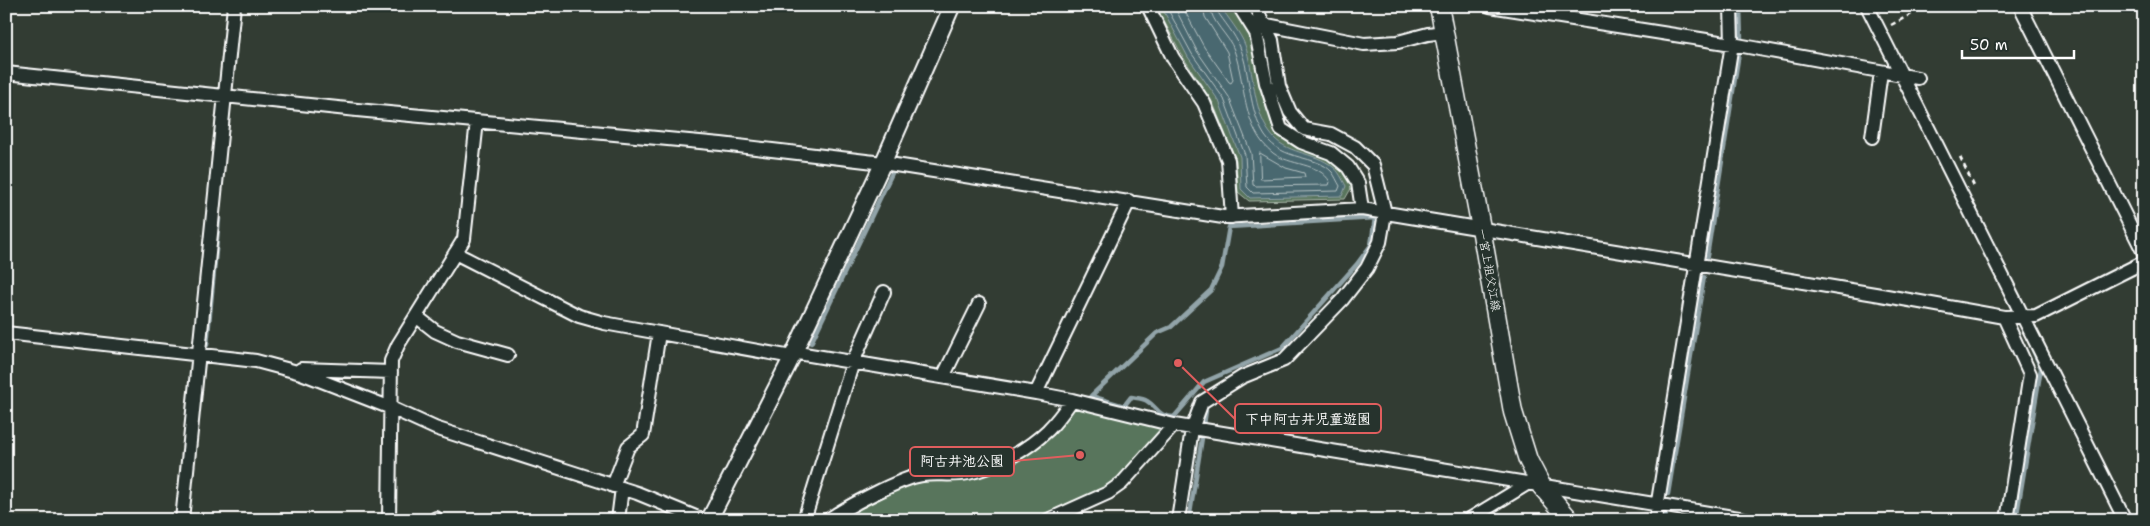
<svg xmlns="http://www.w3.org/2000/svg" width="2150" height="526" viewBox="0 0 2150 526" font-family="'Shantell Sans','Klee One',sans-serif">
	<rect width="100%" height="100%" fill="#323c33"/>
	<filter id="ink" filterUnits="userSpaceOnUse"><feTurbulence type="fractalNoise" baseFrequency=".02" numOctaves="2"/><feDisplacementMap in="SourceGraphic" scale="10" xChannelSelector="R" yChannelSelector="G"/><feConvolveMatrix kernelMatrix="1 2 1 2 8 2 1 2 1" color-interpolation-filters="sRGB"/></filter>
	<g filter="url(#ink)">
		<path fill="#59745b" stroke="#acbaad" d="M1156,6H1232L1253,35L1260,85L1267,111L1278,130L1328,156L1346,170L1353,185L1345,199L1249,201L1238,192L1236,160L1213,103L1183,57Z
			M1072,400L1174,425L1122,483L1048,520H828L907,479L968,473L1026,448Z"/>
		<path fill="#49686f" stroke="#92a4a9" d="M1161,6H1220C1228,18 1240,32 1245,45C1254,71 1253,111 1270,133C1285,155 1314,151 1333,167C1339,171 1342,179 1346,186L1342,196L1250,198L1241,189L1240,157L1219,101L1188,57Z"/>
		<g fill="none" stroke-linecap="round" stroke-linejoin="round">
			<path stroke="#b6c3c5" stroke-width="1" d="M1166,6L1192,54L1224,99L1245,155L1247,187L1253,193L1338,191L1340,186C1337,181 1335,176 1332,172C1316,154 1283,162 1265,136C1248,110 1251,75 1240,47C1235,34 1224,22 1217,11V6
				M1174,6L1197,51L1229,97L1251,153L1253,185L1256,186L1329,185L1330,182C1319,162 1290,166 1273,153C1242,129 1246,84 1234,50C1229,35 1211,23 1210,6
				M1182,6L1204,47L1229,82L1231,83L1233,80L1227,52L1205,17L1203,6
				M1260,153L1286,168L1304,173L1305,177L1261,179Z"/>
			<path stroke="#92a4a9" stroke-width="4.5" d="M1740,6L1741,39
				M1375,218L1371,245L1357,264L1282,348L1204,382L1174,417C1156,416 1159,408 1147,401C1143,398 1136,398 1131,397L1124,406L1091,396L1157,333L1171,327L1211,290L1222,267L1229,227Z
				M1707,256L1739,53
				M811,343L893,171
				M207,345L219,219
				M1204,425L1206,411
				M1668,494L1704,277
				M1037,520L1047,515
				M1189,520L1202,438
				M1665,520L1666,513
				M2016,520L2041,368L2032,348"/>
			<defs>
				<path id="minor" d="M1148,6L1173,58L1204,103L1228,160L1232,217
					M1239,6L1256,33L1266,83L1281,129L1301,142L1331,153L1348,167L1358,183L1362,209
					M1490,6L1732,44L1918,78
					M1867,6L2125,520
					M2020,6L2144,253
					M1257,23L1364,44L1398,42L1428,34L1444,32
					M6,73L357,110L721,144L883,163L1223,217L1362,209L1881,295L2004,317L2036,316L2144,262
					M1872,137L1881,72
					M455,253L579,316L604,323L792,357L798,353L1036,393L1072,400L1174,425L1751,520
					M416,316L435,331L457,341L508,355
					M2004,317L2030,374L2007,520
					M6,333L256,361L301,373L391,408L435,428L637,493L703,520
					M301,369L391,372
					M943,377L979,304
					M1036,393L1129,201
					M613,486L628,447L643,435L659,333
					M182,520L234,6
					M389,520L391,361L398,345L464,239L477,121
					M435,520L436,518
					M618,520L622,488
					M804,520L853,362L884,292
					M828,520C846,507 901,478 922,475C937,473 953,476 968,473C997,467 1027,450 1048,430C1057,421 1065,410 1072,400
					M1048,520L1108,493L1122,483L1174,425
					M1178,520L1192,429L1202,402L1242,377L1284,360L1342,300L1367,268L1380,242L1383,225L1385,213L1373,165L1355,147L1331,134L1304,129L1290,112L1279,86L1272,40L1259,15L1260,6
					M1468,520L1527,484
					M1655,520L1732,44L1731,6"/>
				<path id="tertiary" d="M709,520L792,357L883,163L952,6"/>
				<path id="secondary" d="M1439,6L1481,228L1513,412L1528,460L1542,487L1570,520"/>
			</defs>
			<use href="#minor" stroke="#fff" stroke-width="16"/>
			<use href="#tertiary" stroke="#fff" stroke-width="19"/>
			<use href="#secondary" stroke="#fff" stroke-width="21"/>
			<path stroke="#fff" stroke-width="2.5" stroke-dasharray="5 4" stroke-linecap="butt" d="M1891,25L1927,6
				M1960,157L1974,186"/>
			<use href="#minor" stroke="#26332d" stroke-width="12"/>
			<use href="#tertiary" stroke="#26332d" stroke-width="15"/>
			<use href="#secondary" stroke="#26332d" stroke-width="18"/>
		</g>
	</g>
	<g text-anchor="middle" stroke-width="4.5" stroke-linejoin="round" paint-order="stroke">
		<g font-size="12" fill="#fff" stroke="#26332d">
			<text transform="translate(1489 270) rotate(80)" y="4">一宮上祖父江線</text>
		</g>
	</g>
	<path fill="none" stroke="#e05e5e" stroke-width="2" d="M1178 363L1235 419M1080 455L1014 461"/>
	<g fill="#e05e5e" stroke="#26332d" stroke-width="2">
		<circle cx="1178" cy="363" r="5"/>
		<circle cx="1080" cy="455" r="5"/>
	</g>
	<g fill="#26332d" stroke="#e05e5e" stroke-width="2">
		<rect x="1235" y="404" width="146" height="29" rx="5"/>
		<rect x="910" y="447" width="104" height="29" rx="5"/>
	</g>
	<g font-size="14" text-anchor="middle" font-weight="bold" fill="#fff">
		<text x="1308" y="424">下中阿古井児童遊園</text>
		<text x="962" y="466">阿古井池公園</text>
	</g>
	<rect width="2150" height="526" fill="none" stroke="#26332d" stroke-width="25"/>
	<rect x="12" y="12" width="2125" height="501" fill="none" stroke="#fff" stroke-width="2" filter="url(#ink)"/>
	<path d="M1962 50v8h112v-8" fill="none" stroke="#ffffff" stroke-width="2.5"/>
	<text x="1970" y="50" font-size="15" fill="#ffffff" stroke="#26332d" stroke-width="4" paint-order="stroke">50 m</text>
</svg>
